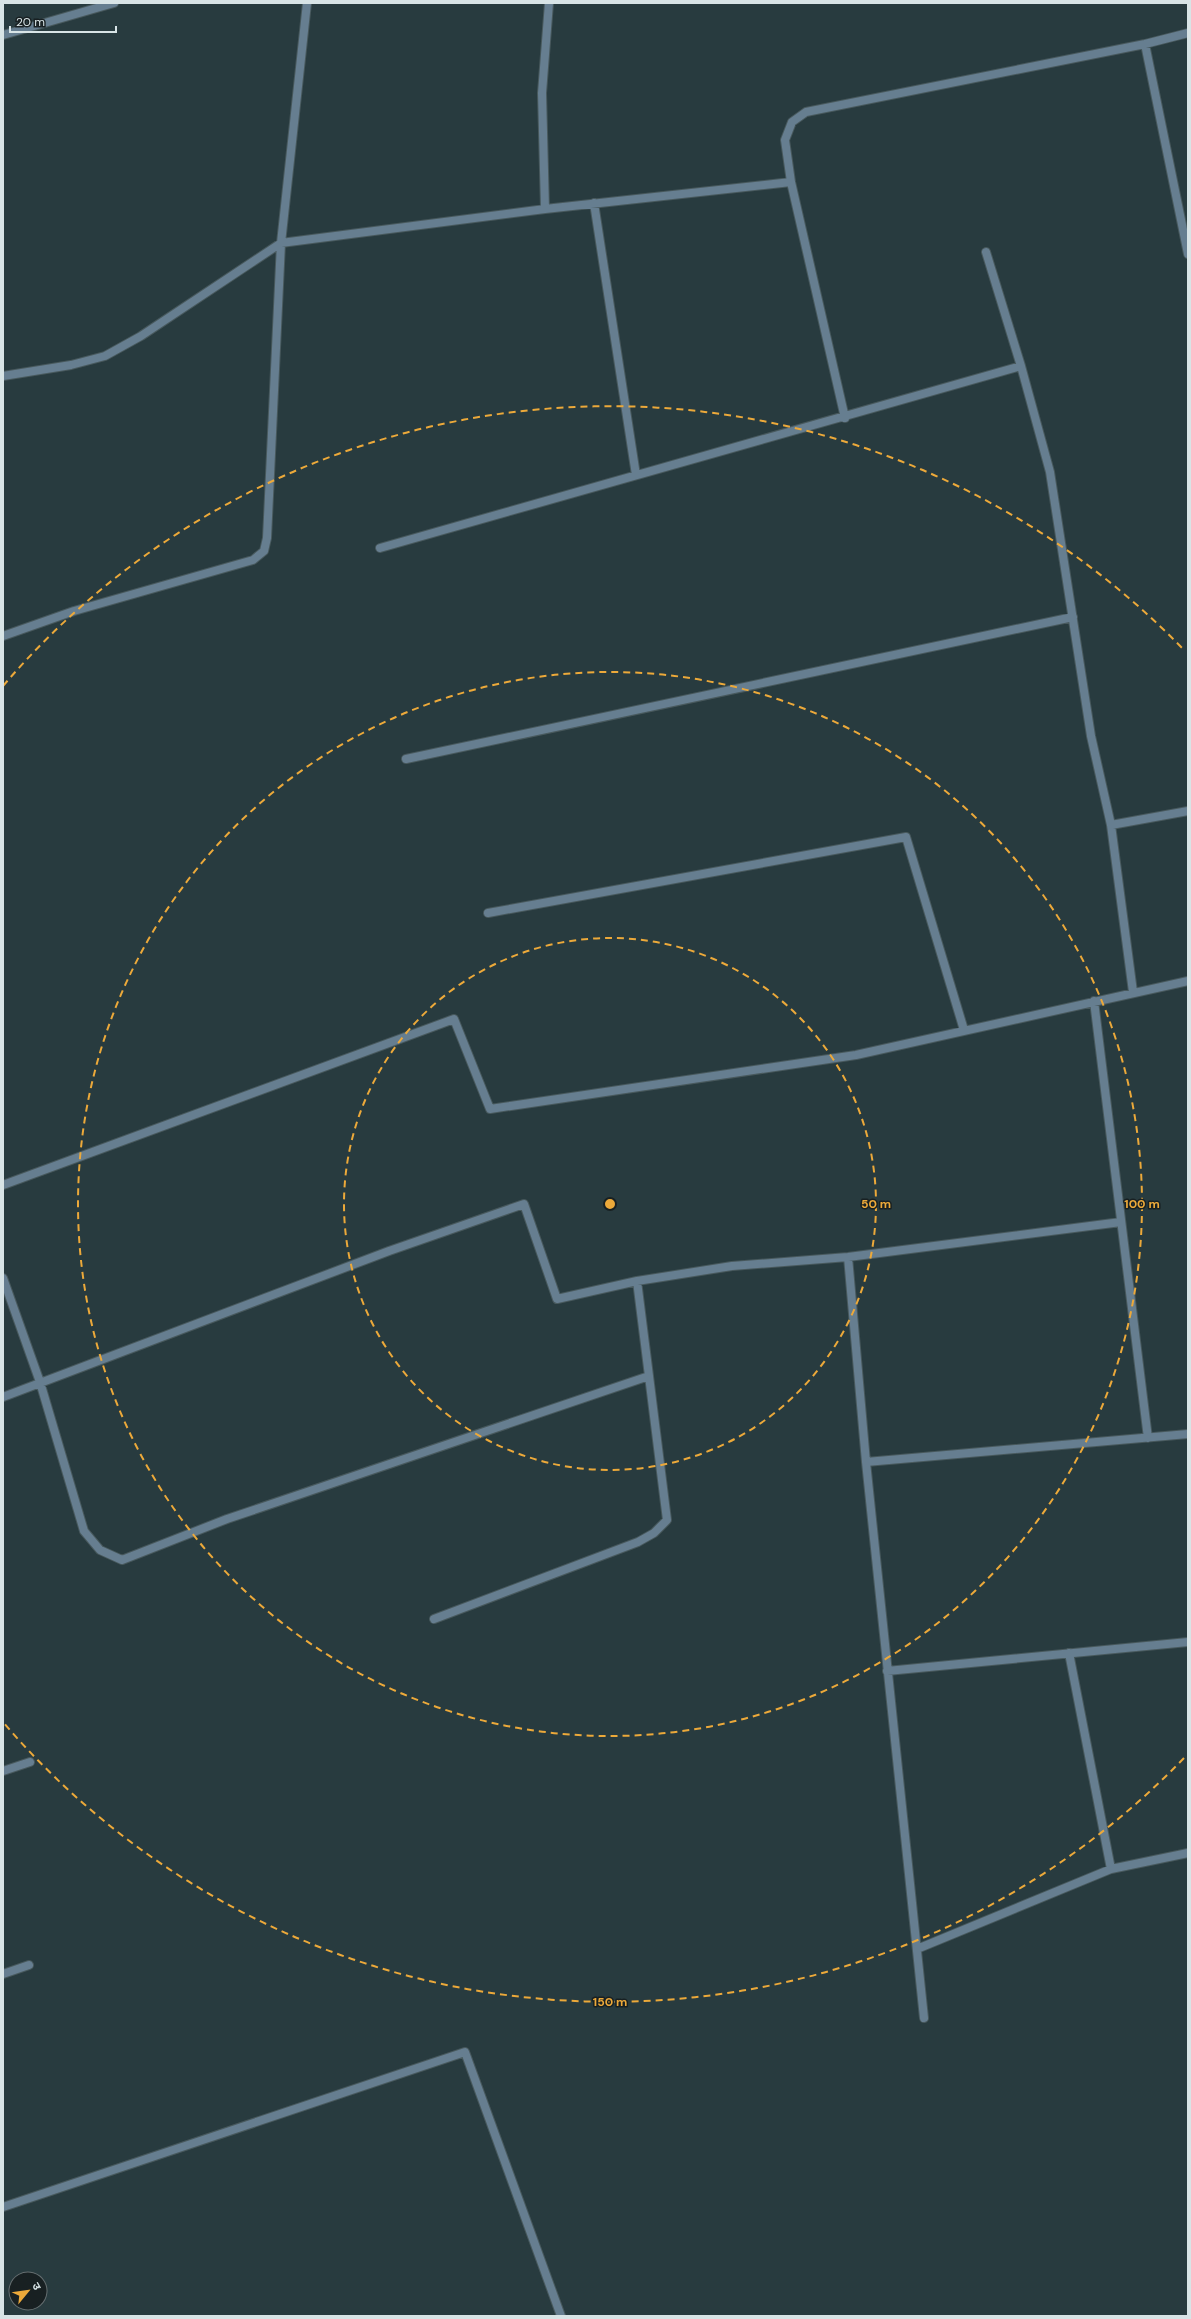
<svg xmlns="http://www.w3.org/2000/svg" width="1191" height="2319" viewBox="0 0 1191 2319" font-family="'DM Sans','Noto Sans Devanagari',sans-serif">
	<rect width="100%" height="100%" fill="#283b3f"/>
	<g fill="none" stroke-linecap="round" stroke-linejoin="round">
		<defs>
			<path id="minor" d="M3,35L114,3
				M1145,44L1188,254
				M594,203L636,475
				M545,209L542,93L549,3
				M986,252L1021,366L1050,472L1091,736L1111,825L1133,992
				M3,376L71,365L105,356L141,336L281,243L545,209L791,182
				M845,418L791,182L785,140L792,122L806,112L1145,44L1188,33
				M380,548L1021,366
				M3,636L74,611L253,560L264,551L267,538L281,243L307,3
				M406,759L1073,617
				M1111,825L1188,811
				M488,913L906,837L964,1030
				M1094,1001L1148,1438
				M3,1185L454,1019L490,1109L856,1055L1188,981
				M848,1257L866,1462L924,2018
				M3,1278L40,1382L84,1531L100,1550L122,1560L227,1519L649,1376L637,1281
				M3,1397L389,1251L524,1204L557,1299L637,1281L732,1266L848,1257L1121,1222
				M866,1462L1188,1434
				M434,1619L638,1542L654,1533L667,1520L649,1376
				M1069,1653L1111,1869
				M887,1671L1188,1642
				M3,1771L30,1762
				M917,1949L1111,1869L1188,1853
				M3,1974L29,1965
				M3,2207L465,2052L561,2316"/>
		</defs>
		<use href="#minor" stroke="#48595d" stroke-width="10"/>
		<use href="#minor" stroke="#667e90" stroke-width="8"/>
	</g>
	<g fill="none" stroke="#eca93a" stroke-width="2" stroke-dasharray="7 5">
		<circle cx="610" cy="1204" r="266"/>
		<circle cx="610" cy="1204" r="532"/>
		<path d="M1184 1758A798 798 0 0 1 3 1722M3 686A798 798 0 0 1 1184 650"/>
	</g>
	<circle cx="610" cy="1204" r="6" fill="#eca93a" stroke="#182022" stroke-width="2"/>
	<g font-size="12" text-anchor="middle" font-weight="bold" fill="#eca93a" stroke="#182022" stroke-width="3" stroke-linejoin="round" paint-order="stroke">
		<text x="876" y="1208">50 m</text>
		<text x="1142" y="1208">100 m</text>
		<text x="610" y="2006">150 m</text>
	</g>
	<rect width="1191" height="2319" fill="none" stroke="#d8e4e6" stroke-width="8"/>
	<g transform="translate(28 2291) rotate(61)"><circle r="19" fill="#182022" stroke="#656e70"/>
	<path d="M0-3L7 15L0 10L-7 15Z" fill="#eca93a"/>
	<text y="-6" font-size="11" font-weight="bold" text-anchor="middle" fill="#d8e4e6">उ</text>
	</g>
	<path d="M10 26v6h106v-6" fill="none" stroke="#d8e4e6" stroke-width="2"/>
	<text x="16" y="26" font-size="12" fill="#d8e4e6" stroke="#182022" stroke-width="3" paint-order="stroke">20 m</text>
</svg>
